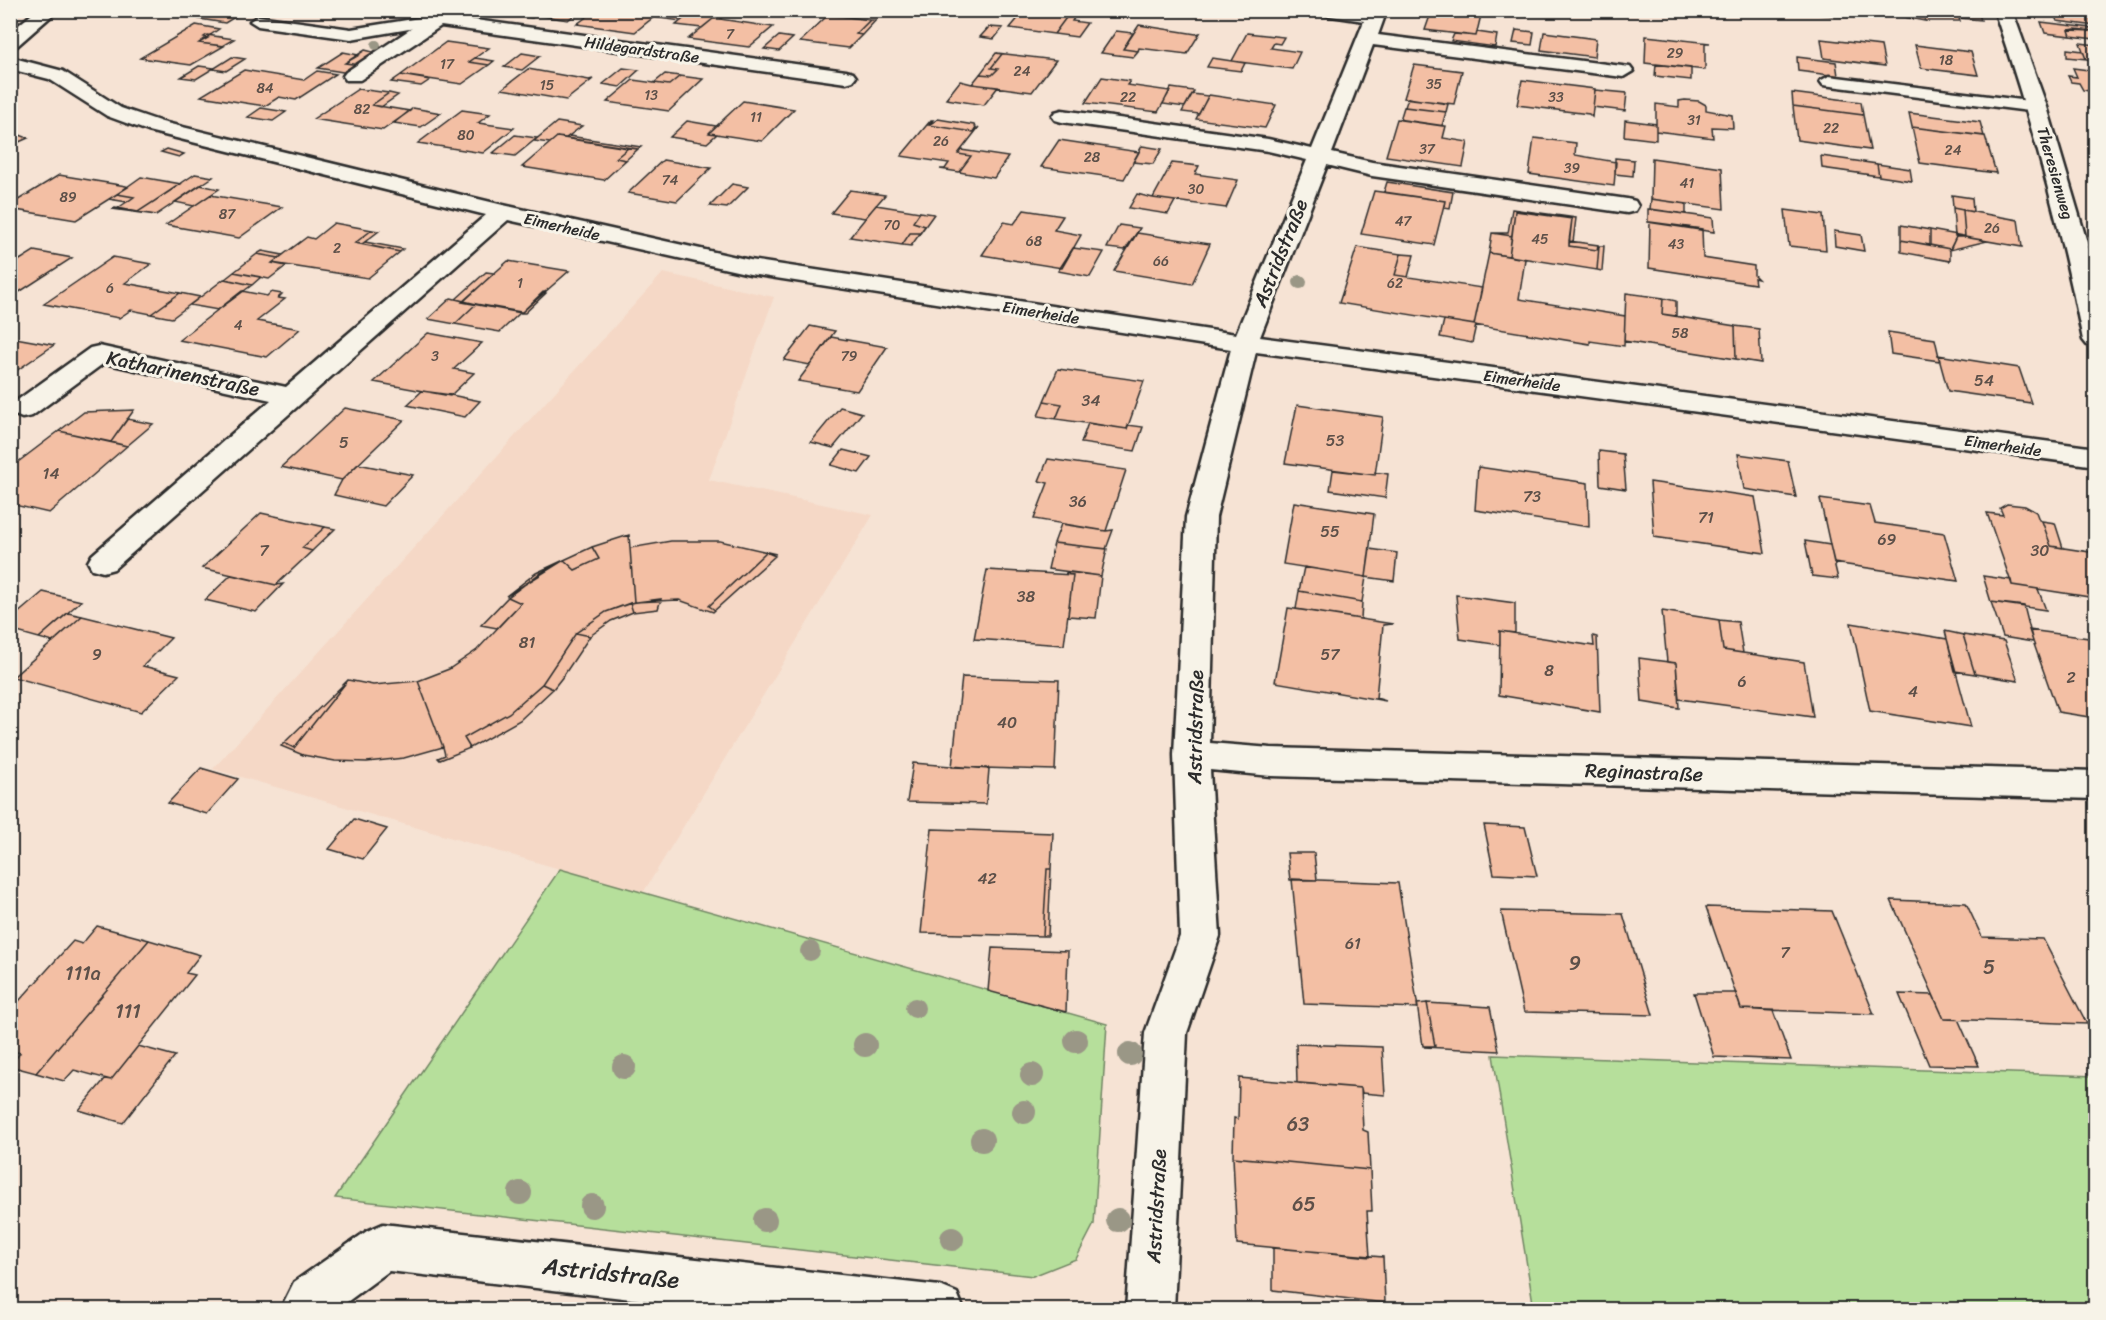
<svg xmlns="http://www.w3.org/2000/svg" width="2106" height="1320" viewBox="0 0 2106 1320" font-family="Sriracha,sans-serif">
	<rect width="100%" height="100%" fill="#f6e3d4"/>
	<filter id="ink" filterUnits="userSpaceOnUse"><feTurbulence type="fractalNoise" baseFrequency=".0167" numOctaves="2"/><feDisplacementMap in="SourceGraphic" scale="12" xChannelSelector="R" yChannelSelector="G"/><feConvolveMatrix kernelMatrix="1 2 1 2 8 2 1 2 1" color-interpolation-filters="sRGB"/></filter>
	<g filter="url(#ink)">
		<path fill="#f5d8c6" d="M663,273L774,297L709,480L873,515L643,893L213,769Z"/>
		<path fill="#b6df9b" stroke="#708563" stroke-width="1.5" d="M560,869L1107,1024L1094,1224L1076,1259L1033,1276L335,1198Z
			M1493,1055L2095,1076V1309H1534Z"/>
		<path fill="#f3bfa4" stroke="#2b2b2b" stroke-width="1.5" d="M216,10H236L243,12L225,23L200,19Z
			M490,10H543L532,18L488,12Z
			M543,10H580L568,20L536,15Z
			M596,10H652L660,12L635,32L577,24Z
			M693,10L681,21L653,17L661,10Z
			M1025,10H1066L1071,11L1054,34L1010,28Z
			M1432,10L1482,11L1476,36L1425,30Z
			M1752,10H1783L1784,16L1752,12Z
			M1816,10H1857L1858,18L1816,14Z
			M1887,10H1922L1925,21L1888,14Z
			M1922,10H1956L1960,21H1925Z
			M1956,10H1977L1981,20L1959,18Z
			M2096,10V26L2057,21L2053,11L2050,10Z
			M693,11L725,15L720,19H713L702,28L676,25Z
			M1071,11L1078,12L1072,21L1087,23L1077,37L1054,34Z
			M829,14L833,15L870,20L856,34L862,35L849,48L800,42Z
			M713,19H720L773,27L749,47L688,39Z
			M870,20H876L862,35L856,34Z
			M2041,22L2091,28L2092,31L2069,30L2071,36L2045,33Z
			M196,25L219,29L199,43L224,46L191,65L140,58Z
			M1139,25L1196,34L1200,33L1187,54L1139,48L1138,51L1123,49Z
			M989,27L1003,28L994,39L980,37Z
			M2075,29L2092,31L2095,39L2071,36L2069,30Z
			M1516,30L1534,32L1532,45L1513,43Z
			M1116,31L1133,33L1123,49L1138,51L1133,57L1101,53Z
			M1477,32L1497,35L1495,47L1451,41L1454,34L1476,36Z
			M1544,32L1596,39L1594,57L1541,50Z
			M1247,33L1284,37L1280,44L1274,43L1271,48L1300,52L1292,69L1232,61Z
			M207,35L234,39L222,46L199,43L208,38L204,37Z
			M779,36L793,38L779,51L764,49Z
			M1646,36L1710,43H1705V70L1645,63Z
			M1821,39L1881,46L1885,66L1824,58Z
			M446,42L489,48L469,62L489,65L462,84L401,75Z
			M2080,43L2096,45V60L2086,59Z
			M1915,45L1971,52L1978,75L1921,68Z
			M2067,49L2083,51L2086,59L2067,57Z
			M365,50L377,53L360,65L345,63Z
			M343,52L359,55L345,63L360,65L349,73L318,68Z
			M522,53L540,56L522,70L504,67Z
			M996,53L1002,54L991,68L998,69L992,75L980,74Z
			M997,53L1056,60L1032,92L972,84L980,74L992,75L998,69L991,68L1002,54Z
			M232,57L245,59L226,71L213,69Z
			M1797,57L1836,62L1838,76L1798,71Z
			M475,58L494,61L489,65L469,62Z
			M1212,58L1232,61L1245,63L1241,71L1207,67Z
			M1656,64L1691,68V80L1655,76Z
			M1414,65L1462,71L1454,104L1404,98Z
			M199,66L214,68L196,79L181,77Z
			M623,68L639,70L620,87L603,84Z
			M2073,68L2096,71V92L2083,90L2079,83L2071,82L2068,76L2077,77Z
			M528,69L589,80L593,79L566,100L502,89Z
			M244,70L304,80L317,71L336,74L296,100L279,97L265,106L201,96Z
			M665,74L680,76L669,85L654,83Z
			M401,75L430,80L421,86L391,82Z
			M680,76L703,79L669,111L607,102L633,80L669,85Z
			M1102,77L1130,81L1127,85L1170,91L1158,112L1085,103Z
			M1522,80L1595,89L1592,117L1589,114L1517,105Z
			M960,81L972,84L998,87L984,105L946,99Z
			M1171,88L1194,91L1185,107L1163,104Z
			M358,89L389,93L372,105L410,111L383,130L313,119Z
			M1595,90L1627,93L1625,111L1593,107Z
			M389,93L398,95L381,107L372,105Z
			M1792,93L1861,102L1863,115L1793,106Z
			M1192,94L1208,96L1199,114L1182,112Z
			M1209,95L1276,105L1265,128L1196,119Z
			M1408,98L1448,104L1446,112L1405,107Z
			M1685,100L1699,101L1706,105V110L1732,115L1733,128L1712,127L1713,138L1656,131V104L1679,107V101Z
			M743,101L794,109L762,141L709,133Z
			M1793,106L1863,115L1870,150L1797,140Z
			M1404,107L1446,112L1442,126L1400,120Z
			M261,108L286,112L273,121L248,117Z
			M413,108L441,113L421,127L394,123Z
			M462,110L490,114L478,123L514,128L483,153L418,143Z
			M1909,113L1980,122L1984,136L1912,127Z
			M938,119L974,125L976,127L973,132L929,125Z
			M1397,119L1446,126L1443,138L1468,142L1463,167L1386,156Z
			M931,120H933L929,125L973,132L979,127L958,154L971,156L959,172L940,169H945L949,163L901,156Z
			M1625,120L1656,124V140L1624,136Z
			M687,121L716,126L709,133L717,134L707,143L670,137Z
			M557,122L582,126L566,138L557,137L550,143L534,141Z
			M1912,127L1985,136L1996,173L1920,163Z
			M17,134L28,138L10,146V137Z
			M515,135L537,138L515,156L493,153Z
			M569,136L641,147L638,149L566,138Z
			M557,137L628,148L616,158L626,160L604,180L522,167Z
			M1534,138L1576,143L1575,155L1616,162L1614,186L1529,174Z
			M1059,140L1139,152L1124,179L1041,167Z
			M1142,146L1162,149L1153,164L1133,162Z
			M628,148L638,149L626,160L616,158Z
			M167,149L184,154L179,157L161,152Z
			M961,150L1008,157L994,178L959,172L971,156L958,154Z
			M1821,156L1877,164L1879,176L1822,168Z
			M1615,158L1634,160L1633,176L1615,174Z
			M1652,158L1722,168L1724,209L1651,199Z
			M663,160L711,168L677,201L628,193Z
			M1172,163L1199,166L1195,174L1238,180L1226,208L1153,198Z
			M1877,164L1910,169L1912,181L1879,176Z
			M195,174L213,177L156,215L138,212Z
			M59,175L126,186L128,187L76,220L10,209V205Z
			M141,177L181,184L138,212L118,208L134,197L117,194Z
			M1387,182L1453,192L1450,208L1444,207L1445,201L1384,192Z
			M732,184L748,187L727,208L710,206Z
			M200,185L219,189L194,206L175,202Z
			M850,190L885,195L865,218L831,213Z
			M1374,191L1445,201L1434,245L1361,234Z
			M117,194L134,197L127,202L109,199Z
			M1137,194L1153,198L1175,201L1168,214L1129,208Z
			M210,195L282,207L239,238L166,225Z
			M1952,195L1972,198L1973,212L1953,208Z
			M1651,199L1686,204V214L1650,209Z
			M876,205L920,212L913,222L925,226L920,233H910L902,245L850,237Z
			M115,208L138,212L156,215L112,209Z
			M1953,208L1963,210L1965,236H1955Z
			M1512,209L1576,218L1573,242L1569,241L1572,219L1515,211L1512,236L1492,233H1508Z
			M1648,209L1713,218L1714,232L1648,222Z
			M1024,210L1063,216L1054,230L1081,235L1062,268L982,255L1004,222L1014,224Z
			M1785,210L1823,215L1826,250L1789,246Z
			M1963,210L2018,220L2022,247L1965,237Z
			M1515,211L1572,219L1569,246L1597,250L1599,246L1597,270L1509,256Z
			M920,212L934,214L911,246L902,245L910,233H920L925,226L913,222Z
			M1650,222L1702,229L1703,258L1754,266V275L1758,279L1754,278L1755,284L1649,268Z
			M334,223L372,230L355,243L400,252L368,278L272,263L307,237L314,239Z
			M1119,225L1140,228L1125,250L1107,248Z
			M1901,225L1930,230V245L1901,240Z
			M372,230L379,231L362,244L355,243Z
			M1930,230L1963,236L1965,237H1956L1950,249L1930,245Z
			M1834,231L1861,235L1864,251L1835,246Z
			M1137,233L1210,244L1192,284L1114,271Z
			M1492,233L1512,236L1509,256L1489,253Z
			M1956,237H1964L1987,241L1950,250Z
			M1901,240L1950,249V261L1901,252Z
			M1569,241L1598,245L1597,250L1569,246Z
			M365,242L403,249L400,252L362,244Z
			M1599,246H1604L1602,271L1597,270Z
			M1357,247L1401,254L1395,275L1482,288L1474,325L1339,303Z
			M1073,248L1104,252L1090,277L1058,271Z
			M34,251L72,258L10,298V266Z
			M262,251L283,255L279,258L257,254Z
			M1489,253L1525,259L1519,299L1625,316L1624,346L1590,341V344L1474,325Z
			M257,254L279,258L272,263L286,266L269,279L234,272Z
			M1401,254L1414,255L1408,277L1395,275Z
			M113,257L151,264L125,283L180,293L151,314L131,310L119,318L44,304Z
			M508,261L569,271L521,313L462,302Z
			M234,272L261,277L252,285L225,279Z
			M486,272L494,273L464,301L456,299Z
			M224,279L252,285L218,310L190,305Z
			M242,291L267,296L271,292L282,294L278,298L285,299L257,321L300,329L267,357L179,340Z
			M543,292L546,293L525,313H521Z
			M180,293L200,297L172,318L151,314Z
			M1626,293L1663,298L1662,314L1735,326L1736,359L1624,341Z
			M451,298L476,304L455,324L428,319Z
			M1663,298L1676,301V316L1662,314Z
			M476,304L521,312L500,332L455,324Z
			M1444,320L1476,325L1472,343L1440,337Z
			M810,326L835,331L810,365L784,360Z
			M1735,326L1759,329L1761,363L1736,359Z
			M1888,332L1935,339L1940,361L1891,354Z
			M428,333L482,343L454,369L474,373L450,396L374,382Z
			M10,337L54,345L10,375Z
			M831,337L887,347L857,391L798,381Z
			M1938,355L2019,368L2031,403L1948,391Z
			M1058,369L1144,381L1127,429L1056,419L1062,404L1044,401Z
			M422,391L451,395L480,401L465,417L407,405Z
			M1044,401L1062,404L1056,419L1038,416Z
			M1297,405L1383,417L1375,475L1285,463Z
			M840,407L862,413L833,448L811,442Z
			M345,408L404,420L342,480L281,467Z
			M134,410L111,442L59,431L84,412Z
			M127,419L153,424L127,446L111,442Z
			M1088,423L1127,429L1128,425L1143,427L1135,451L1081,443Z
			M59,431L127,446L49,513L10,504V468Z
			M843,450L871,457L859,473L831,465Z
			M1599,451L1623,454L1626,489L1600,485Z
			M1738,454L1788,461L1796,497L1744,489Z
			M1048,459L1126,470L1106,531L1034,519L1048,483L1039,481Z
			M358,464L413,475L383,506L334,495L342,480Z
			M1478,467L1588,483L1589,527L1475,510Z
			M1333,470L1375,475V472L1388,474L1385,498L1330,490Z
			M1650,482L1755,497L1765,553L1654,537Z
			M1820,499L1870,506L1875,523L1944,533L1958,581L1834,563Z
			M1294,502L1374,514L1366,577L1283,564Z
			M2007,504L2025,506L2036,512L2039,520L2042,521L2051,546L2096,553V598L2012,585L1987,513L2003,515L2000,508Z
			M261,513L325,527L302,548L312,551L276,585L202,568Z
			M2042,521L2055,523L2063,548L2051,546Z
			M1061,524L1106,531L1113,530L1106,549L1054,543Z
			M325,527L335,529L312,551L302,548Z
			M629,535L634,602L606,612L576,633L542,684L509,713L464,738L470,748L440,760L438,758L445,755L443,747L418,681L449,669L477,650L521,603L508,597L539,574L564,560L575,570L599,559L592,547Z
			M671,541H720L776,554L766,552L709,606L715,610L713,612L679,600L634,602L630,548Z
			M1805,541L1830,545L1838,579L1812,576Z
			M1054,543L1107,549L1101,576L1048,569Z
			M592,547L599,559L575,570L564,560L506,596L536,573Z
			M1370,549L1397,553L1394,581L1366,577Z
			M766,552L775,556L715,610L709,606Z
			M1304,567L1366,577L1362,602L1299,591Z
			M987,570L1073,575L1064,645L974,639Z
			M1066,572L1101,576L1096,618L1068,616L1073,575L1066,574Z
			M231,575L276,585L283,584L256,612L205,600Z
			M1983,576L2011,580L2012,585L2038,589L2046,610L1991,602Z
			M1299,591L1362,602L1361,619L1296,609Z
			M43,592L81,601L39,638L10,630V620Z
			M1456,595L1515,603V633L1500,631V645L1460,639Z
			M508,597L521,603L497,628L481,625Z
			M661,599L658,609L633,612L630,603Z
			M1991,602L2024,606L2033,642L2003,637Z
			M630,603L633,612L611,621L590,636L576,633L606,612Z
			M1288,608L1393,624L1383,625L1376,698L1386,701L1275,682Z
			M1662,611L1719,620L1723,650L1804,662L1813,717L1679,699L1676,663L1667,662Z
			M68,613L82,616L53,642L39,638Z
			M82,616L171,638L143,666L179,675L141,712L13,677Z
			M1719,620L1738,622L1743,653L1723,650Z
			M1851,623L1947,639L1971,727L1870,711Z
			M2029,630L2096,639V718L2058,712Z
			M1500,631L1594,646L1593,636L1597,637L1600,712L1499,695Z
			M1945,631L1963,635L1975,674L1955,671Z
			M576,633L590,636L564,675L553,689L542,684Z
			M1963,635L2004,641L2018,681L1975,674Z
			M1639,658L1676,663L1679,708L1642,702Z
			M962,677L1059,680L1055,770L952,767Z
			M348,680L373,685L418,681L443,747L404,758L367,762L335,761L303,755L281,746L284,743L294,748Z
			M348,680L294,748L284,743Z
			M542,684L553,689L520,720L470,748L464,738L509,713Z
			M913,763L989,769L986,804L907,802Z
			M201,768L238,779L207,814L168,803Z
			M354,819L387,829L363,859L329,849Z
			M1484,825L1525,827L1537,876L1494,874Z
			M932,829L1053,833L1051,869H1047L1043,936L921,933Z
			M1287,853H1314L1317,880H1290Z
			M1047,869H1051L1048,936H1043Z
			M1292,879L1398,883L1418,1008L1304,1004Z
			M1891,900L1966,903L1982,937L2043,939L2087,1024L1944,1019Z
			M1706,907L1832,911L1874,1014L1741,1009Z
			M1501,911L1623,914L1653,1015L1524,1012Z
			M97,926L149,940L36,1073L10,1066L20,1053L10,1050V1011L73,941L82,944Z
			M149,940L200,955L186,973L195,975L111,1080L74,1070L64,1081L36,1073Z
			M992,948L1068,951L1066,1012L988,991Z
			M1694,993H1736L1741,1009L1773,1011L1791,1060L1714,1057Z
			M1899,994L1933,995L1944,1019H1958L1979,1066L1929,1065Z
			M1427,1003L1490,1007L1499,1051L1424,1047L1435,1046Z
			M1427,1003L1435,1046H1423L1417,1004Z
			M1296,1044L1382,1047L1385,1095L1362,1093L1361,1088L1297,1083Z
			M138,1046L175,1056L123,1123L79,1110L105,1079L111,1080Z
			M1239,1078L1361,1088L1363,1130L1368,1132L1370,1170L1233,1157L1234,1118L1238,1119Z
			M1233,1157L1370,1170L1372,1211H1367L1370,1257L1237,1244Z
			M1273,1248L1383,1257L1385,1303L1273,1290Z"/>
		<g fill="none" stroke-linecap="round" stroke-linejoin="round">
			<defs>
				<path id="service" d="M438,15L446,20L444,23L351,39L258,26L250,21L258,16L351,29Z
					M1829,76L2037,102L2046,107L2037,112L1823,85L1820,81Z"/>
				<path id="minor" d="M439,10H461L454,17L846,71L853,73L856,77L853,81L846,83L441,26L360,80H346L343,76L346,72Z
					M1315,10H1387L1378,35L1630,67L1633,71L1623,77L1373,45L1332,153L1372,162L1627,199L1635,201L1638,206L1635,211L1627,213L1372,176L1327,165L1260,337L2096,448V466L1256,352L1216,517L1210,743L1271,748L2096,771V799L1271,776L1210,770L1220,936L1187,1033L1174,1310H1126L1145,1033L1180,936L1174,755L1186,517L1231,349L750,274L508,220L114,569L103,572L92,569L88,562L92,555L271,400L104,363L32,416L22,418L10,413L12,404L90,348L99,346L286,387L486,215L148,131L107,116L49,79L10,69V57L63,71L121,108L162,122L503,205L750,260L1236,334L1307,160L1268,151L1062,122L1055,120L1052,116L1055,112L1062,110L1268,139L1312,149L1364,21L1324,15Z
					M1994,10H2012L2047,107L2089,249L2096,279V348L2087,345L2083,340C2061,228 2031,119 1994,10Z
					M383,1224L940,1286L957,1293L964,1310H727L389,1271L336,1310H280L294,1282L367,1231Z"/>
				<path id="secondary" d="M37,10H58L17,46L10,48V32Z"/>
			</defs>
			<use href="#service" stroke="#2b2b2b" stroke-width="5"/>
			<use href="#minor" stroke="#2b2b2b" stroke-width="5"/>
			<use href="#secondary" stroke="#2b2b2b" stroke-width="5"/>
			<use href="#service" fill="#f7f3e8" fill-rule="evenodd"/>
			<use href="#minor" fill="#f7f3e8" fill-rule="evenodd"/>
			<use href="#secondary" fill="#f7f3e8" fill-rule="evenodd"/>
		</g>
		<g fill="#9a9786">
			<circle cx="376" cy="45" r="5"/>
			<circle cx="1300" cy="282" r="7"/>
			<circle cx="810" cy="951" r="10"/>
			<circle cx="915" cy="1008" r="10"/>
			<circle cx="1076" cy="1041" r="12"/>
			<circle cx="865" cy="1045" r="12"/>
			<circle cx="1130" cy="1054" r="12"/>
			<circle cx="624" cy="1067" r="12"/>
			<circle cx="1032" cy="1075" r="12"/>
			<circle cx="1024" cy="1112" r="12"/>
			<circle cx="982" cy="1140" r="12"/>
			<circle cx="520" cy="1193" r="12"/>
			<circle cx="592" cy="1206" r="12"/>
			<circle cx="765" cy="1220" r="12"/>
			<circle cx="1118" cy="1220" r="12"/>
			<circle cx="952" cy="1239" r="12"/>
		</g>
	</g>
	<g text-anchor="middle" stroke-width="6" stroke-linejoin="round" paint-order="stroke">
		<g font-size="14" fill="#5d5049">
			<text x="730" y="39">7</text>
			<text x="1675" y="58">29</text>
			<text x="1946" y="65">18</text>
			<text x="447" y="69">17</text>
			<text x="1022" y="76">24</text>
			<text x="1434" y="89">35</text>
			<text x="547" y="90">15</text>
			<text x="265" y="93">84</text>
			<text x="651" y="100">13</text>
			<text x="1128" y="102">22</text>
			<text x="1556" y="102">33</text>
			<text x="362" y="114">82</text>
			<text x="756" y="122">11</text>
			<text x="1694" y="125">31</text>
			<text x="1831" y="133">22</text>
			<text x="466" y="140">80</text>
			<text x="941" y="146">26</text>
			<text x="1427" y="154">37</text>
			<text x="1953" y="155">24</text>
			<text x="1092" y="162">28</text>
			<text x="1572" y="173">39</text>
			<text x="670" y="185">74</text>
			<text x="1687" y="188">41</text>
			<text x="1196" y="194">30</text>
			<text x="68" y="202">89</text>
			<text x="227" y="219">87</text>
			<text x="1403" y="226">47</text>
			<text x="892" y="230">70</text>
			<text x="1992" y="233">26</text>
			<text x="1540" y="244">45</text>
			<text x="1034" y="246">68</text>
			<text x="1676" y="249">43</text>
			<text x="337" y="253">2</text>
			<text x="1161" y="266">66</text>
			<text x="520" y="288">1</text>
			<text x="1395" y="288">62</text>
			<text x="110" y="293">6</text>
			<text x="238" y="330">4</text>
			<text x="1680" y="338">58</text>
			<text x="435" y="361">3</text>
			<text x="849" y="361">79</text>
		</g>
		<g font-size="16" fill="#2b2b2b" stroke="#f7f3e8">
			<text transform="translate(642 49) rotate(8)" y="6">Hildegardstraße</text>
			<text transform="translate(2056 173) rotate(74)" y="6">Theresienweg</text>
			<text transform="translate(562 226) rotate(13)" y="6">Eimerheide</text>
			<text transform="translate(1041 312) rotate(9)" y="6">Eimerheide</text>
			<text transform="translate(1522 380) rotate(8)" y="6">Eimerheide</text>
			<text transform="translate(2003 445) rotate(8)" y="6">Eimerheide</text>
		</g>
		<g font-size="16" fill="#5d5049">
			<text x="1984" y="386">54</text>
			<text x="1091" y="406">34</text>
			<text x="1335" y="446">53</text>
			<text x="344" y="448">5</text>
			<text x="51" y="479">14</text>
			<text x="1532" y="502">73</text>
			<text x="1078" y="507">36</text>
			<text x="1706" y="523">71</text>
			<text x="1330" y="537">55</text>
			<text x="1887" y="545">69</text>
			<text x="264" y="556">7</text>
			<text x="2040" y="556">30</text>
			<text x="1026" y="602">38</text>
			<text x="527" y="648">81</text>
			<text x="97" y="660">9</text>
			<text x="1330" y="660">57</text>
			<text x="1549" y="676">8</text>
			<text x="2071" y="683">2</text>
			<text x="1742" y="687">6</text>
			<text x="1913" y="697">4</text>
			<text x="1007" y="728">40</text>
			<text x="987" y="884">42</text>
			<text x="1353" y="949">61</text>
			<text x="1785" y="958">7</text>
		</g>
		<g font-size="20" fill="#2b2b2b" stroke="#f7f3e8">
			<text transform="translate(1280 253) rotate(-68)" y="7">Astridstraße</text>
			<text transform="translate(183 373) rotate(12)" y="7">Katharinenstraße</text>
			<text transform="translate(1195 727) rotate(-89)" y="7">Astridstraße</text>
			<text transform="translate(1644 772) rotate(2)" y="7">Reginastraße</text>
			<text transform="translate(1156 1206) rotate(-87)" y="7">Astridstraße</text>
		</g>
		<g font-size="20" fill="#5d5049">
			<text x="1575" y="970">9</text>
			<text x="1989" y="974">5</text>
			<text x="83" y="980">111a</text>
			<text x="128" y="1018">111</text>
			<text x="1298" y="1131">63</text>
			<text x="1304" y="1211">65</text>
		</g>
		<g font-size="24" fill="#2b2b2b" stroke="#f7f3e8">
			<text transform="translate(611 1273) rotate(6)" y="8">Astridstraße</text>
		</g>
	</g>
	<rect width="2106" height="1320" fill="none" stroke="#f7f3e8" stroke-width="36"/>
	<rect x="18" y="18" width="2070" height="1284" fill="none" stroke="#2b2b2b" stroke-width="2" filter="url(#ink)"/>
</svg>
